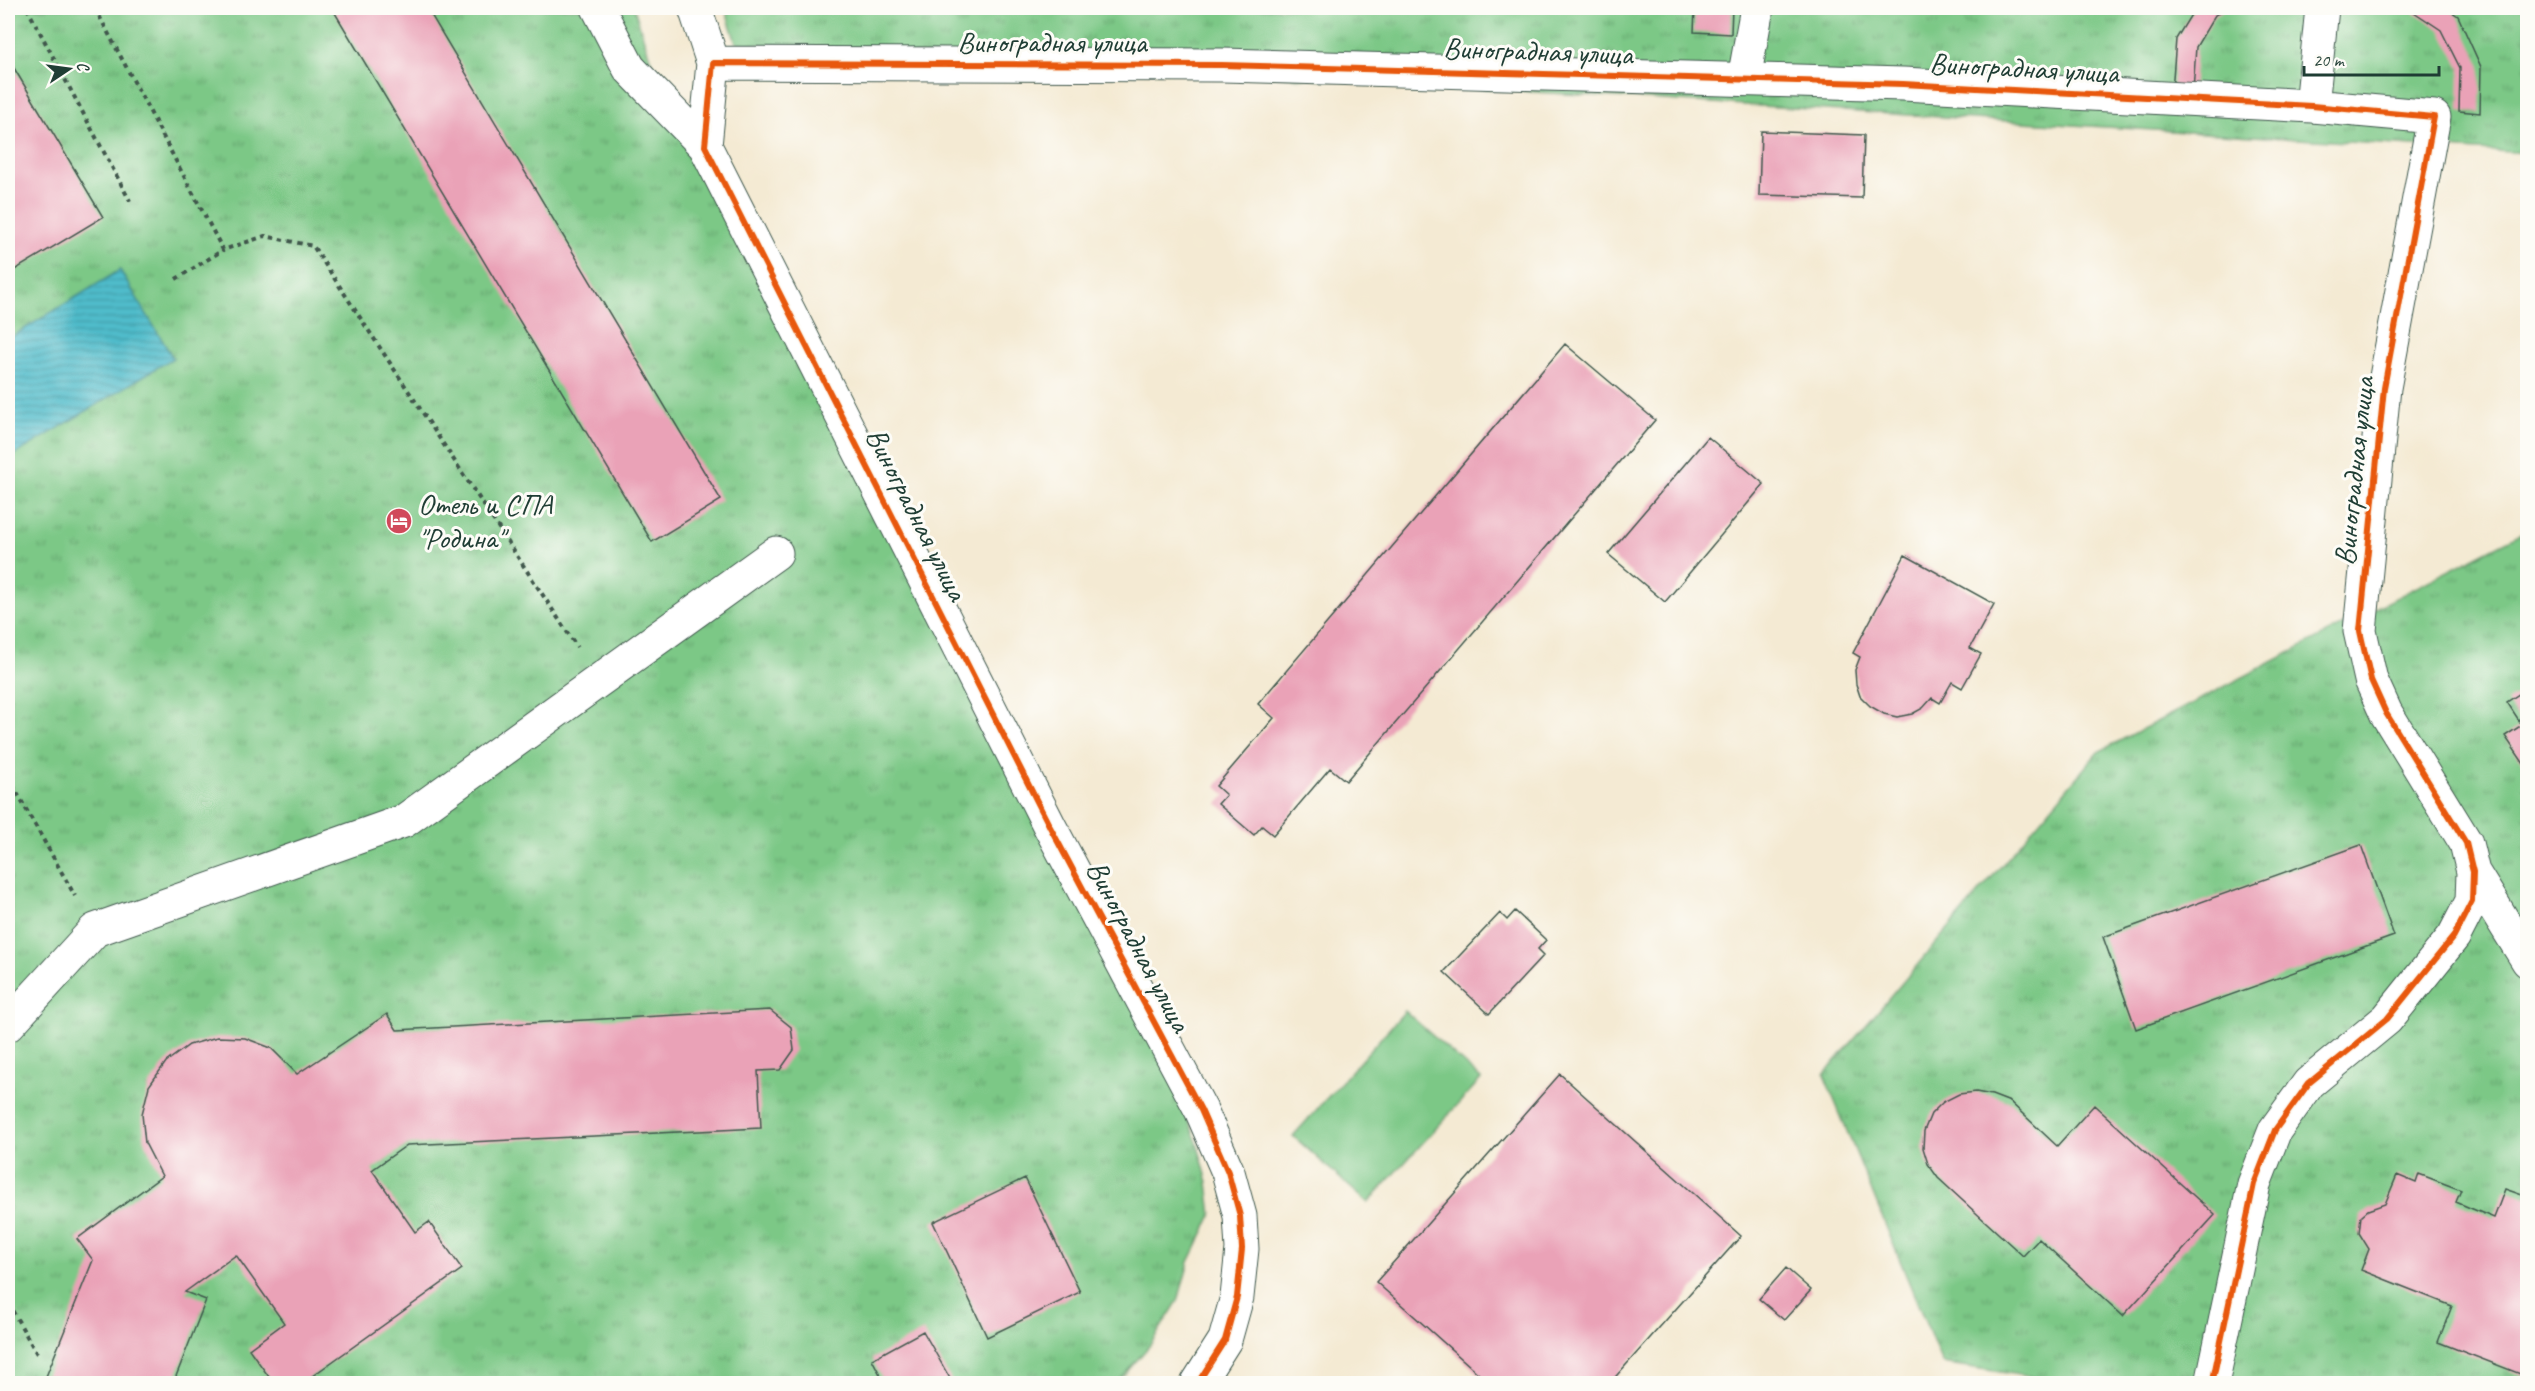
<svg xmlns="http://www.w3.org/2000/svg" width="2535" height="1391" viewBox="0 0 2535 1391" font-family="Caveat,sans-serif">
	<defs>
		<pattern id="park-tufts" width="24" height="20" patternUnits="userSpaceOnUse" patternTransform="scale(1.5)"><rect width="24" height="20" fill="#7cc886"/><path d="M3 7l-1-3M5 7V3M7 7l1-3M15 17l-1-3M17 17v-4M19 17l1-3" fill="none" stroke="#65a46e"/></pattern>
		<pattern id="water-rules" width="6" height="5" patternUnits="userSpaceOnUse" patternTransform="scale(1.5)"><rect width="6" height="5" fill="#50bccb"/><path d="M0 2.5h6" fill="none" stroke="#429aa6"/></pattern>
	</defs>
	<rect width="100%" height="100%" fill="#fdfcf7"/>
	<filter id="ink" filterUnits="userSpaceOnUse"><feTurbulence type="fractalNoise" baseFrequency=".0167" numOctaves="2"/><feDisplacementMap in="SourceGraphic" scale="12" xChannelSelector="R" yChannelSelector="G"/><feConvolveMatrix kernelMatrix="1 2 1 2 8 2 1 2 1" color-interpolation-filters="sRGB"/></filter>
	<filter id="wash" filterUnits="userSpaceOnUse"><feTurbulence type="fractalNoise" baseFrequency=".008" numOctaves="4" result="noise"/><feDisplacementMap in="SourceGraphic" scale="24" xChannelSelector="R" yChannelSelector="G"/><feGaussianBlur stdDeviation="1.35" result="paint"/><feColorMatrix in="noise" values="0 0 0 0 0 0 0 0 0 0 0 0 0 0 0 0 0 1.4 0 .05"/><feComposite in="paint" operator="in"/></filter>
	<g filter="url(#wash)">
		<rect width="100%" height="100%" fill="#f4ead3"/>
		<path fill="url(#park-tufts)" stroke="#4e825d" stroke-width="1.5" d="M8,8H634L653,67L1170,1075L1197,1142L1208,1182L1212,1215L1189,1262L1178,1301L1150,1345L1117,1383H8Z
			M725,8H2527V153L736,43Z
			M2527,530V1383L2079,1384L1942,1363L1824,1075L2098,752Z"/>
		<path fill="#7cc886" stroke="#4e825d" stroke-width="1.5" d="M1405,1011L1481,1079L1368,1203L1293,1136Z"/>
		<path fill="url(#water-rules)" stroke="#387c80" stroke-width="1.5" d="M120,270L173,358L8,459V339Z"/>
		<g id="blocks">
			<path fill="#eaa2b7" d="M332,8H427L721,500L652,542Z
				M1695,8H1732L1731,34L1694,32Z
				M2195,8H2227L2215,15L2196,47L2193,91H2172L2176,39Z
				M2408,8H2446L2458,16L2481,67L2480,113L2459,111L2460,68L2441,30Z
				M8,58L103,217L8,274Z
				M1761,131L1864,135L1862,198L1759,195Z
				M1565,344L1655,420L1346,781L1330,768L1273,835L1262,826L1254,835L1218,804L1226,795L1216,786L1274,718L1258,704Z
				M1708,437L1764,484L1665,602L1608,554Z
				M1905,555L1994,604L1970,648L1981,654L1962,688L1952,682L1940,703L1932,698L1923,708L1912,714L1897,717L1884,714L1870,706L1860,696L1856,684L1855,670L1860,657L1853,653Z
				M2528,688V770L2505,736L2522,725L2507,702Z
				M2361,845L2394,936L2136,1029L2103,937Z
				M1515,911L1546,940L1538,949L1544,955L1489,1014L1444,972L1500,913L1507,920Z
				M770,1010L791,1027L794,1050L780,1070L758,1071L761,1128L407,1145L372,1170L415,1232L429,1222L462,1269L301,1384H274L249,1349L284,1323L236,1255L185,1292L206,1300L173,1384H43L93,1260L77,1239L162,1176L145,1143L142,1114L149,1086L166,1062L189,1045L217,1037L245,1038L271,1048L297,1074L387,1014L397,1030Z
				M1560,1074L1741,1236L1609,1384H1490L1376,1282Z
				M1976,1092L1992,1095L2010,1102L2057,1146L2094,1105L2215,1215L2123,1316L2039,1239L2023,1256L1938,1178L1928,1164L1923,1148L1924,1131L1931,1114L1943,1102L1959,1094Z
				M2419,1174L2461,1190L2456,1202L2494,1218L2505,1189L2528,1197V1377L2438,1342L2452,1306L2361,1270L2369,1249L2359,1233L2361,1216L2368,1210L2385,1204L2397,1175L2416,1183Z
				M1025,1178L1080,1292L987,1337L933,1222Z
				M1786,1268L1811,1290L1784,1320L1759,1299Z
				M923,1331L952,1382L885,1384L872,1359Z"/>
		</g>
	</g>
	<g filter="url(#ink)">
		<use href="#blocks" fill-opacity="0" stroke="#3f574c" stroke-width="1.5"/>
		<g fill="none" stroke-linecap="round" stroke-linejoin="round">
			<defs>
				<path id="minor" d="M598,8L629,68L705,146L1050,827L1201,1110L1228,1172L1240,1216L1242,1249L1237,1297L1225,1340L1197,1384
					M695,8L713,63
					M1744,79L1757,8
					M2312,106L2322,8
					M705,146L713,63L1222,65L1903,84L2312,106L2434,117L2384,388L2360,631L2371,680L2386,713L2466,843L2473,872L2472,901L2454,936L2387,1019L2309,1083L2275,1130L2254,1184L2212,1384
					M2473,872L2528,961
					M8,1025L95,930L404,821L776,553"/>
			</defs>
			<use href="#minor" stroke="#3f574c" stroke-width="35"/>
			<path stroke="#3f574c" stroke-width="4" stroke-dasharray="4.5 4.5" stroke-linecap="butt" d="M27,8L130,201
				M95,8L223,250L265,236L313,246L577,647
				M176,279L223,250
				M8,777L75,896
				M8,1303L37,1354"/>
			<use href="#minor" stroke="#fff" stroke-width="33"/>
			<defs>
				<path id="cycleway" d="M1197,1384L1225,1340L1237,1297L1242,1249L1240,1216L1228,1172L1201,1110L1050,827L705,146L713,63L1222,65L1903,84L2312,106L2434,117L2384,388L2360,631L2371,680L2386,713L2466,843L2473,872L2472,901L2454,936L2387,1019L2309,1083L2275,1130L2254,1184L2212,1384"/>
			</defs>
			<use href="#cycleway" stroke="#fdfcf7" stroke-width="10"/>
			<use href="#cycleway" stroke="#e8590c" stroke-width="6"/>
		</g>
	</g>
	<defs>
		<symbol id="hotel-disc" viewBox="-11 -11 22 22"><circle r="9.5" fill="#d1495b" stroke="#fdfcf7"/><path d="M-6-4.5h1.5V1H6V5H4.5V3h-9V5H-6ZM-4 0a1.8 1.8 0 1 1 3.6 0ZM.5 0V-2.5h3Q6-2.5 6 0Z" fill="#fff"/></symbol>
	</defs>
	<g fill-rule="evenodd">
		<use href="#hotel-disc" x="384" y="506" width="30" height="30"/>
	</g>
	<g text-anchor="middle" stroke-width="6" stroke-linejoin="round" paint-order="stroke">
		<g font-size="30" fill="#1f3d34" stroke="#fdfcf7">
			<text x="1052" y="52">Виноградная улица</text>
			<text transform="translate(1538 51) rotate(2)" y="10">Виноградная улица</text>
			<text transform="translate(2024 68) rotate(3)" y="10">Виноградная улица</text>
			<text transform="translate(2354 471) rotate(-84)" y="10">Виноградная улица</text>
			<text transform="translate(917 514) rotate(63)" y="10">Виноградная улица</text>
			<text transform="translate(1139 946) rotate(62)" y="10">Виноградная улица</text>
		</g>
		<g font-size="30" fill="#1f3d34" stroke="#fdfcf7" text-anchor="start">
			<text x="418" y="514">Отель и СПА<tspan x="418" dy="34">"Родина"</tspan></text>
		</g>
	</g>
	<rect width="2535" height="1391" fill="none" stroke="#fdfcf7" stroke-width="30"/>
	<g transform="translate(69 69) rotate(77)" stroke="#fdfcf7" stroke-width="4.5" paint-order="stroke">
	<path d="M0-4.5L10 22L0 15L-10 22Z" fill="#1f3d34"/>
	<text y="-9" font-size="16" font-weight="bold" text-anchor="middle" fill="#1f3d34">С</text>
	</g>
	<path d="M2304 66v9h135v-9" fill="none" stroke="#1f3d34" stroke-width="3"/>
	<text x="2313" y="66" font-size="18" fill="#1f3d34" stroke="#fdfcf7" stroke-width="4.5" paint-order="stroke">20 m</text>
</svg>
